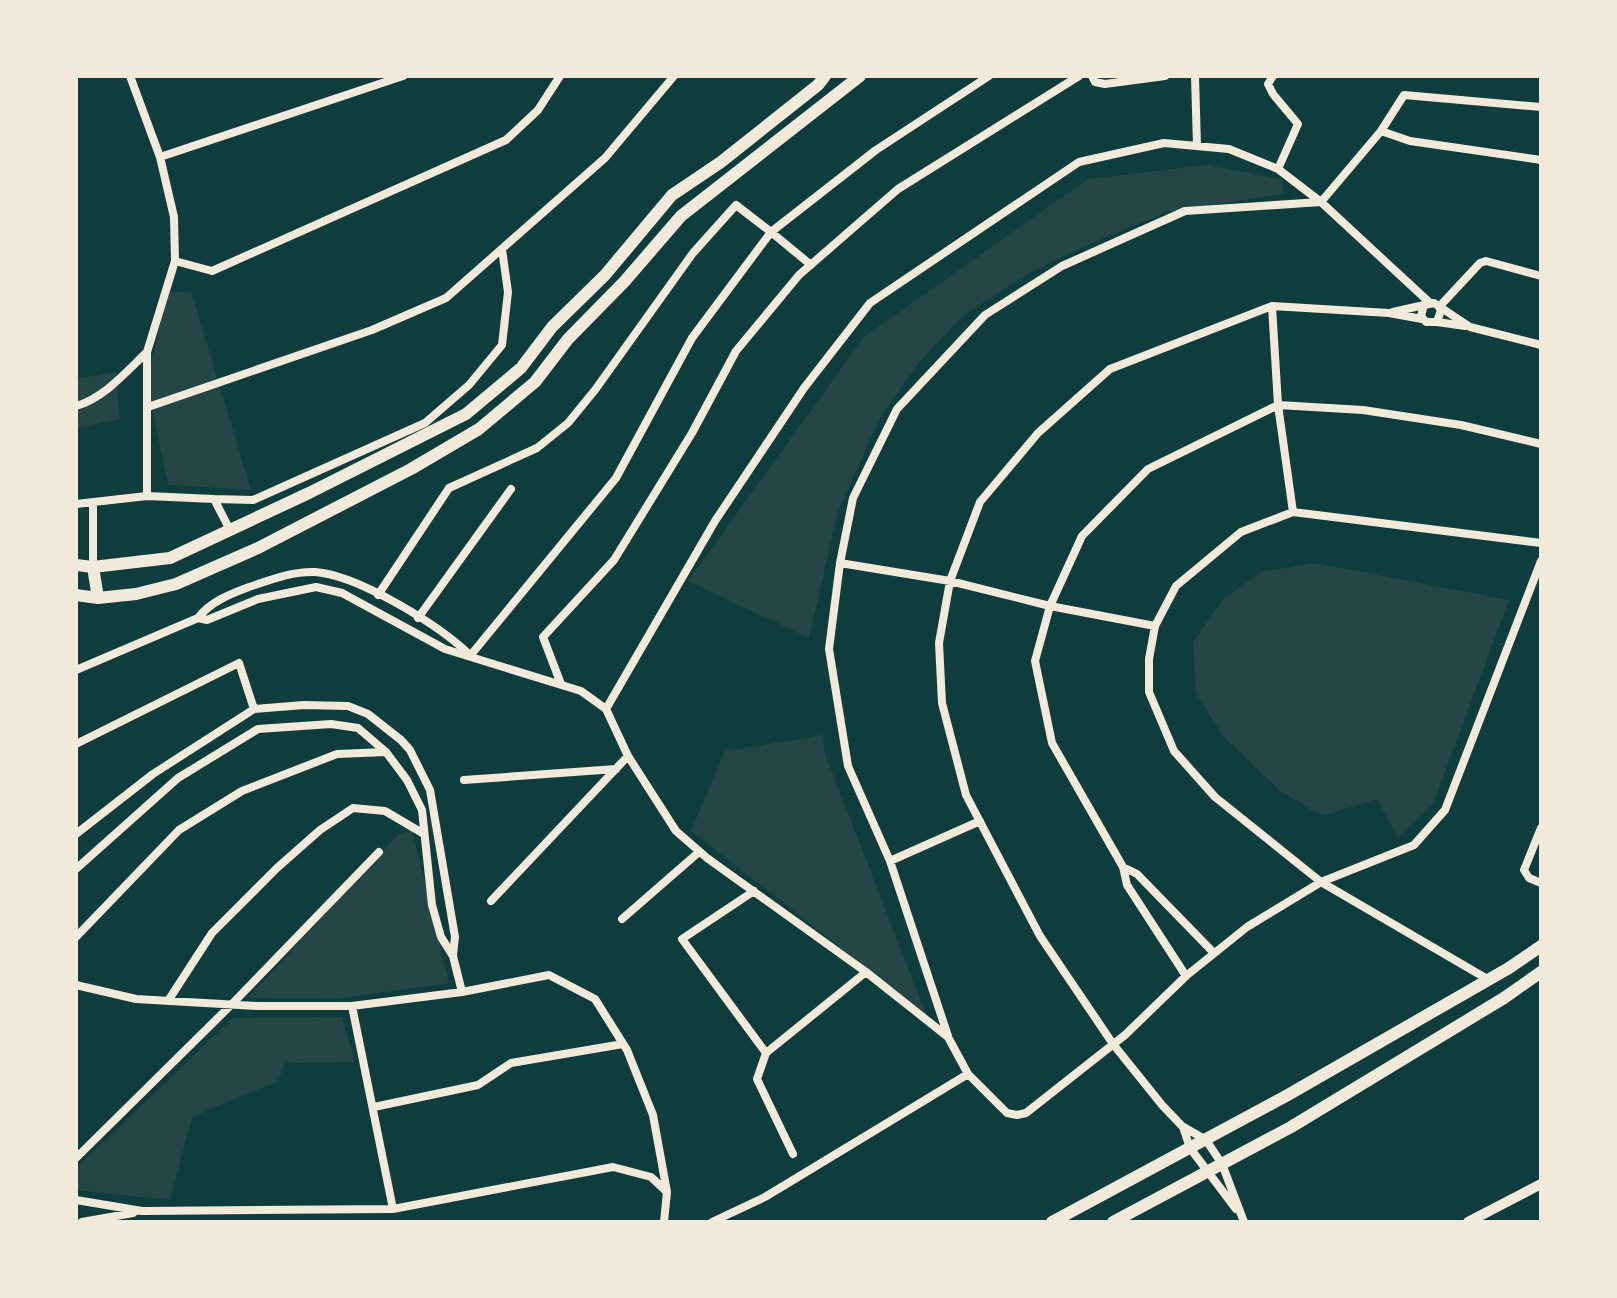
<svg xmlns="http://www.w3.org/2000/svg" width="1617" height="1298" viewBox="0 0 1617 1298" font-family="'Source Sans 3',sans-serif">
	<rect width="100%" height="100%" fill="#0f3d3e"/>
	<path fill="#244646" d="M1207,165L1282,180L1284,194L1169,211L1081,248L1028,274L964,315L922,359L882,414L838,511L809,638L688,581L864,337L1088,179Z
		M191,291L251,490L168,485L147,383L167,293Z
		M116,372L120,419L76,428V379Z
		M1315,563L1509,600L1433,804L1398,838L1377,799L1322,816L1279,790L1223,736L1196,693L1193,642L1223,599L1261,572Z
		M823,735L825,754L926,1014L691,831L725,751Z
		M412,830L449,983L338,999L248,998L397,836Z
		M342,1017L355,1062L285,1063L278,1081L192,1117L170,1200L76,1190V1168L233,1018Z"/>
	<g fill="none" stroke-linecap="round" stroke-linejoin="round">
		<path stroke="#f1e9da" stroke-width="8" d="M130,76L160,157L174,217L175,261L147,352V496
			M1092,76L1095,82L1105,84L1165,76
			M1195,76L1197,146
			M1273,76L1268,84L1273,94L1298,124L1278,169
			M1381,131L1410,141L1541,160
			M160,157L403,76
			M175,261L212,271L506,140L538,110L560,76
			M1272,306L1278,405L1293,512
			M1439,307L1480,263L1486,261L1541,276
			M1441,310L1437,322H1426L1421,316L1424,305L1434,303L1470,327L1541,345
			M1393,312L1424,305
			M1437,322L1465,326
			M76,406C104,398 126,372 147,352
			M148,407L372,330L446,298L605,158L674,76
			M214,499L253,500L425,423L469,385L502,345L508,292L502,249
			M76,504L147,496L214,499L230,530
			M840,563L950,581L1050,606L1155,626
			M93,567V504
			M378,595L449,488L537,448L568,423L595,390L693,253L736,205L771,232L876,150L989,76
			M198,618C210,602 230,594 249,587C270,580 292,571 315,572C358,575 439,625 470,655
			M418,618L511,489
			M470,656L616,478L692,338L771,232L811,265
			M76,670L198,618L207,620L258,599L316,587L342,593L445,649L581,691L606,709L628,756L676,831L707,858L866,972L948,1037L968,1074L1007,1113L1017,1115L1026,1113L1125,1035L1186,976L1247,927L1321,882L1414,845L1445,810L1541,561
			M561,684L543,637L614,560L692,433L736,351L799,275L898,189L1079,76
			M606,709L715,521L804,388L870,303L1079,162L1164,143L1229,149L1278,169L1321,202L1430,303
			M76,744L239,663L254,709
			M464,780L616,769
			M1541,828L1524,870L1529,878L1541,883
			M76,834L153,774L254,709L304,705L348,706L368,714L401,740L410,750L430,790L455,937L453,955
			M890,861L980,821
			M1123,867L1137,874L1213,952
			M76,869L178,778L258,729L331,724L358,728L386,752L407,780L422,810L432,905L441,937L453,956L462,992
			M754,891L682,939L766,1053L866,972
			M491,901L628,756
			M622,919L699,852
			M76,937L179,830L242,791L337,754L386,752
			M1186,976L1127,885L1123,867L1052,743L1035,661L1050,606L1082,536L1148,469L1278,405L1363,410L1461,425L1541,444
			M1489,980L1321,882L1215,797L1174,751L1149,692V659L1155,626L1176,586L1241,532L1293,512L1541,543
			M76,985L136,999L258,1006H352L462,992L549,975L595,999L627,1050L653,1115L667,1192
			M168,1001L212,933L277,868L320,830L353,808L385,811L424,834
			M352,1006L393,1209
			M948,1036L890,861L848,766L829,649L840,563L853,498L897,409L985,315L1062,266L1185,211L1321,202L1381,131L1404,95L1541,107
			M766,1053L757,1079L793,1154
			M374,1107L478,1085L511,1063L623,1044
			M1183,1127L1190,1148L1236,1209
			M76,1158L231,1005L379,852
			M76,1200L142,1211L393,1209L613,1167L651,1177L667,1192L664,1222
			M82,1222L133,1213
			M712,1222L765,1197L968,1074
			M1244,1222L1222,1164L1206,1140L1182,1126L1162,1105L1113,1044L1040,936L966,795L942,703L939,643L950,581L980,502L1038,433L1110,369L1272,306L1389,313L1422,319"/>
		<path stroke="#f1e9da" stroke-width="10" d="M1468,1222L1541,1184"/>
		<path stroke="#f1e9da" stroke-width="12" d="M76,565L93,567L170,558L309,493L466,414L521,368L552,327L605,275L672,195L721,162L818,85L825,76
			M93,567L98,598
			M76,595L98,598L136,594L176,584L258,548L411,469L479,429L535,382L568,339L624,282L681,216L860,76
			M1052,1222L1286,1096L1509,968L1541,946
			M1113,1222L1291,1127L1504,998L1541,972"/>
	</g>
	<rect width="1617" height="1298" fill="none" stroke="#f1e9da" stroke-width="156"/>
</svg>
